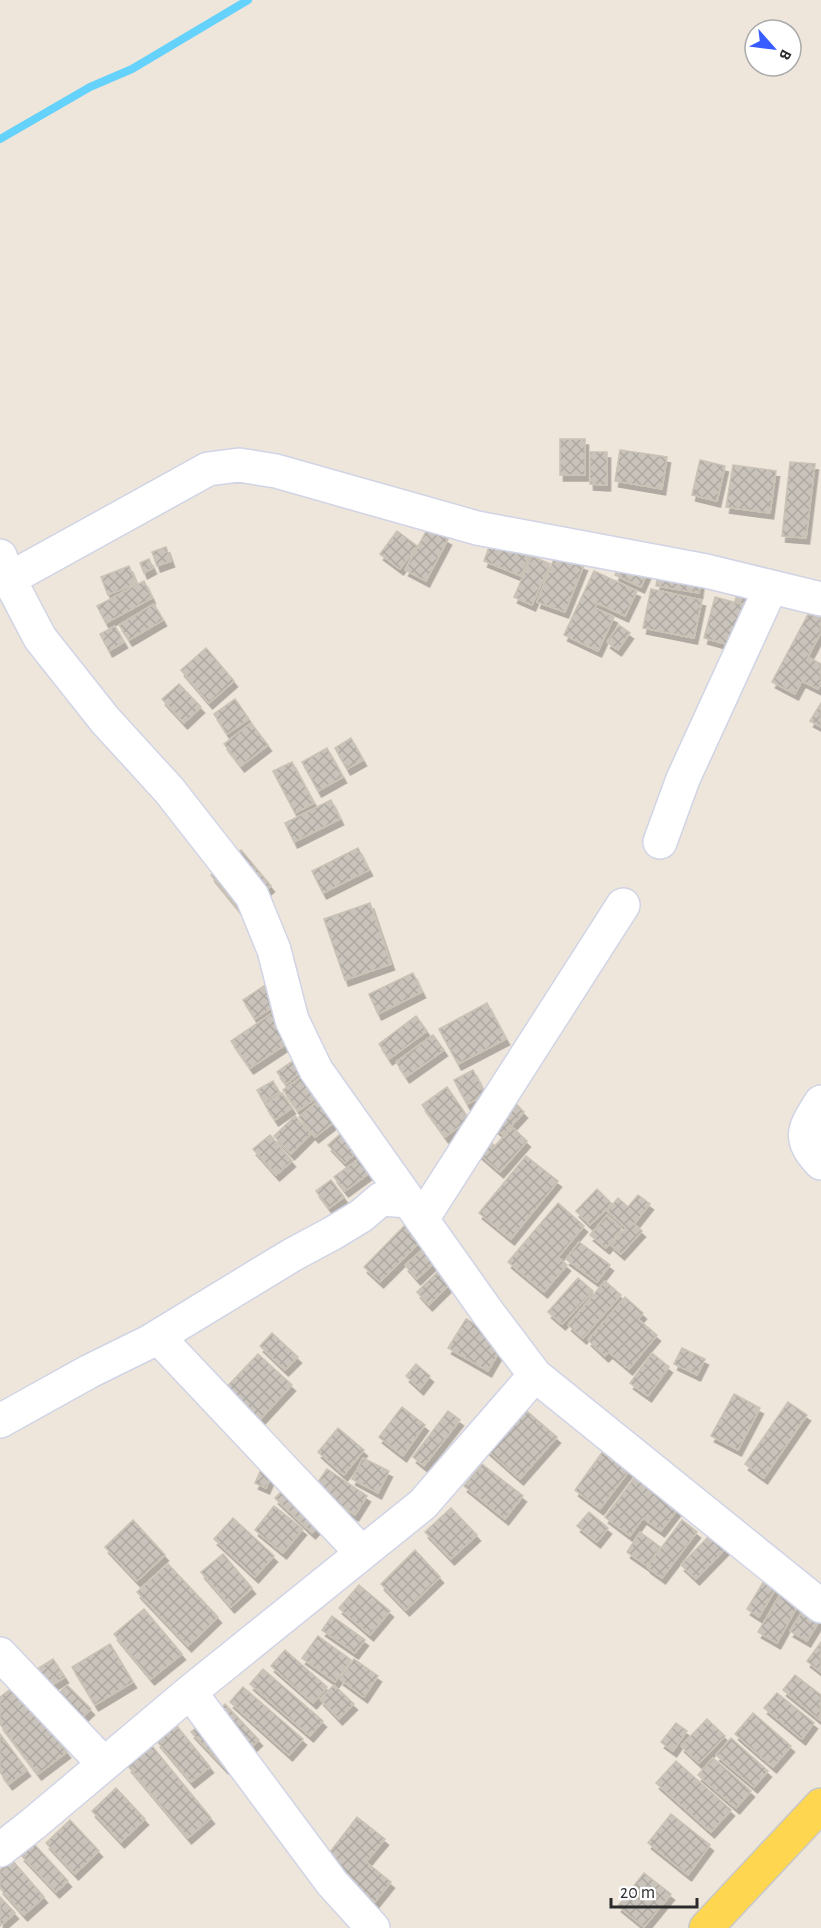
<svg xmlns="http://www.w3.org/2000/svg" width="821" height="1928" viewBox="0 0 821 1928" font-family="'Alegreya Sans',sans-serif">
	<defs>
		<pattern id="building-cross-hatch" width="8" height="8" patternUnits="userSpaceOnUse" patternTransform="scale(1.5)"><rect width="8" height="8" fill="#c9c3bb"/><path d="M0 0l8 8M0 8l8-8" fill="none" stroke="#ada8a1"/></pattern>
		<filter id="shadow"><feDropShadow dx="3.5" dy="6" stdDeviation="0" flood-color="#0004"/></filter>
	</defs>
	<rect width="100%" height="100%" fill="#eee6db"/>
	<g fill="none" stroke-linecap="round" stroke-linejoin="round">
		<path stroke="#64d2fb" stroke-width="8" d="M0,139L90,87L132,69L248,0"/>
	</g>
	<path fill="url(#building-cross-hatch)" stroke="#cac2b5" stroke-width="1.5" filter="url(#shadow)" d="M560,439H585V475H560Z
		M620,450L667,457L662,489L615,481Z
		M590,452H607V485L590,484Z
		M700,460L725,466L717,501L692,495Z
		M790,462L815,464L806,538L782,536Z
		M733,465L776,471L770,513L726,507Z
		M428,528L448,539L426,581L405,570Z
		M397,531L417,546L400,569L380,554Z
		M495,531L533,546L521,576L484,561Z
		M166,547L171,561L157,566L152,552Z
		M556,554L584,565L565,612L537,602Z
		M532,556L550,564L532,605L514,597Z
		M661,557L703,564L699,593L656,586Z
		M149,559L153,568L144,573L140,563Z
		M623,559L648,571L641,587L615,575Z
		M129,566L136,583L108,595L101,577Z
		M594,571L637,591L625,616L597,603L595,608L614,617L598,651L564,635Z
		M144,581L152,598L106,623L97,606Z
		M651,589L702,600L694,638L643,628Z
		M739,590L750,595L746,605L735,601Z
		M715,597L744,605L733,646L704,638Z
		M154,604L163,620L129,640L119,625Z
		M812,607L821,611V632L808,657L821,664V683L818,689L802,681L795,694L772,682Z
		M619,625L630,633L618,650L607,642Z
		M115,626L124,642L109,651L100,634Z
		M206,648L234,681L209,703L181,670Z
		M179,684L201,707L184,723L162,699Z
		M235,699L249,719L227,734L214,714Z
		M821,703V727L810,721Z
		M251,723L268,745L241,766L224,744Z
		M351,738L363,760L347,769L335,748Z
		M327,748L343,777L318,791L302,762Z
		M292,762L314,803L295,813L273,771Z
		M331,800L340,819L294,842L285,823Z
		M358,848L369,870L323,893L312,871Z
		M241,850L271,886L241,912L211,875Z
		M370,903L391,964L345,980L324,919Z
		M413,973L422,992L378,1014L369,994Z
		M267,984L280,1002L255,1019L243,1000Z
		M287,1003L306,1031L250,1068L231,1041Z
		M487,1003L506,1039L458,1064L439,1029Z
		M416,1016L427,1031L389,1059L379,1044Z
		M433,1035L444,1050L406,1077L396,1062Z
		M294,1060L302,1071L286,1084L277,1072Z
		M311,1070L326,1091L298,1111L283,1090Z
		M473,1070L486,1095L467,1104L454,1080Z
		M273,1081L279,1092L264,1102L257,1090Z
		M447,1087L469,1119L445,1137L422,1105Z
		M282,1093L292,1108L275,1120L265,1105Z
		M320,1099L337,1120L315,1137L299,1117Z
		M515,1103L524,1112L503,1135L493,1126Z
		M295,1116L311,1134L291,1154L274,1136Z
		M512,1127L527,1141L500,1172L476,1151L487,1139L495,1146Z
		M347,1128L363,1146L345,1163L328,1145Z
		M270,1135L292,1161L276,1175L253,1149Z
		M372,1149L383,1163L345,1191L334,1177Z
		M526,1156L558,1181L511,1239L479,1213Z
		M331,1180L344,1197L329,1208L316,1191Z
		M597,1189L612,1204L590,1225L576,1211Z
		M638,1195L650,1204L634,1224L642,1231L621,1254L611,1245L626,1228L607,1211L618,1198L628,1207Z
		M558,1203L584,1226L558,1257L567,1265L544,1292L508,1262Z
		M607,1215L622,1229L606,1248L590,1235Z
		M407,1223L423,1239L380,1282L364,1267Z
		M579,1242L610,1265L597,1282L566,1259Z
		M430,1243L441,1256L417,1279L405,1265Z
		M446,1264L458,1276L429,1305L417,1292Z
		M578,1278L593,1291L562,1324L548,1312Z
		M605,1281L621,1295L583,1338L568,1325Z
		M625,1297L643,1313L638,1319L657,1335L629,1369L609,1352L605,1356L588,1340Z
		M466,1319L505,1342L488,1371L448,1348Z
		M272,1333L298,1357L285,1370L260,1346Z
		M682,1348L705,1359L697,1375L674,1364Z
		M652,1353L669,1367L648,1396L630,1383Z
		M258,1354L292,1385L255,1425L221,1393Z
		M416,1364L430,1376L420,1389L406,1376Z
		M734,1394L760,1408L738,1450L711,1436Z
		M788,1402L807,1415L764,1478L745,1464Z
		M521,1406L557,1437L520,1479L485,1448Z
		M402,1407L425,1425L403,1456L379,1437Z
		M448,1411L460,1420L424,1466L413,1457Z
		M338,1428L364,1450L344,1475L318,1452Z
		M606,1447L632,1467L600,1509L575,1490Z
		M363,1458L389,1471L378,1493L352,1479Z
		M482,1464L523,1496L505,1519L464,1486Z
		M262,1467L273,1472L266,1488L255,1483Z
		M327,1469L367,1496L355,1515L314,1488Z
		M638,1473L681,1505L661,1531L643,1518L630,1536L605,1517Z
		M285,1488L322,1522L312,1533L275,1498Z
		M274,1506L303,1529L283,1553L255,1530Z
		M451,1508L477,1535L451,1559L425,1532Z
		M589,1512L608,1528L597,1542L577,1526Z
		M233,1518L274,1556L255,1577L214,1539Z
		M133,1520L165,1555L137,1581L105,1547Z
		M682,1520L697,1532L662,1578L647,1567Z
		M640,1532L660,1547L647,1566L627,1552Z
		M713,1532L728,1546L696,1579L681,1565Z
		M415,1550L440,1577L406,1610L381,1584Z
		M223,1554L252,1588L231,1607L201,1572Z
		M168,1564L218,1617L188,1646L137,1592Z
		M764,1581L776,1588L759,1617L747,1609Z
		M359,1585L390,1611L370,1635L339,1608Z
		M784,1588L802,1598L777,1643L758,1632Z
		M804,1608L821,1618L807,1641L790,1631Z
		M144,1609L182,1654L151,1679L114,1634Z
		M332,1616L365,1640L355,1653L322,1630Z
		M318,1636L351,1660L335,1682L302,1658Z
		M821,1642V1672L807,1661Z
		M110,1644L133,1682L95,1705L72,1667Z
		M285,1650L327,1687L313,1703L271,1666Z
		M53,1659L65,1677L46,1689L34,1671Z
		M354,1659L378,1676L364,1697L340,1679Z
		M263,1669L323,1721L310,1736L250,1684Z
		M795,1675L821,1695L820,1720L783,1690Z
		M16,1685L67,1752L38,1774L0,1724V1697Z
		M67,1685L91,1709L76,1723L53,1699Z
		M334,1685L354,1704L339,1719L320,1699Z
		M243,1687L303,1739L289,1755L230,1702Z
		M777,1693L814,1723L802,1739L764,1708Z
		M225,1704L259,1740L246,1752L213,1716Z
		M753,1713L791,1746L773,1767L735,1734Z
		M707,1719L725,1736L699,1763L681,1746Z
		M203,1722L237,1757L225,1768L191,1732Z
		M676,1723L687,1731L673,1751L661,1742Z
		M176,1725L210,1767L191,1782L157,1741Z
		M0,1734L27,1770L9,1784L0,1772Z
		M731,1738L768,1771L754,1787L716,1755Z
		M152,1746L211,1818L188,1838L128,1766Z
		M713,1758L751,1791L736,1808L698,1775Z
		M676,1761L731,1810L711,1832L656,1783Z
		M116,1788L145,1819L121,1842L92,1811Z
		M671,1814L710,1845L688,1875L648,1843Z
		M357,1817L385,1839L366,1862L391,1882L375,1902L323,1861Z
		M70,1820L99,1851L75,1874L46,1843Z
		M34,1844L68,1881L56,1892L21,1855Z
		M12,1860L44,1897L24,1915L0,1888V1870Z
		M644,1873L671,1894L644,1927L618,1906Z
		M0,1897L15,1913L0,1926Z"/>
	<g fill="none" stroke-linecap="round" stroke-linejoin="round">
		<defs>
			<path id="minor" d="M0,556L9,579L40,638L105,720L169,790L252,896L274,950L292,1020L316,1070L486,1310L535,1375L821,1606
				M9,579L208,469L239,465L276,471L477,528L706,571L821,599
				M660,842L683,779L771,587
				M821,1102C805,1128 796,1138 821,1163
				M422,1219L623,905
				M158,1337L362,1553
				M0,1421L90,1371L149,1342L292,1255L333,1233L361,1216L381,1199L409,1201
				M0,1654L104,1764
				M190,1692L332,1883L373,1928
				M0,1850L33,1824L190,1692L423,1504L535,1375"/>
			<path id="primary" d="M706,1928L821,1805"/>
		</defs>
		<use href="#minor" stroke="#d0d4e5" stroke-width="36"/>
		<use href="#primary" stroke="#c8c8c8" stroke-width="36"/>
		<use href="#minor" stroke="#fff" stroke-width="33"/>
		<use href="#primary" stroke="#fed650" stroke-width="33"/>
	</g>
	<g transform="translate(773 48) rotate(118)"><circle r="28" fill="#ffffff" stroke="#aaaaaa" stroke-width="1.5"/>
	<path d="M0-4.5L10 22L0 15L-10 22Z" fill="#375cff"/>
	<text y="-9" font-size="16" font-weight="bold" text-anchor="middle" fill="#2b2b2b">B</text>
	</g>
	<path d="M611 1898v9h86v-9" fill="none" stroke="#2b2b2b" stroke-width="3"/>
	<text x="620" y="1898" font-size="18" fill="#2b2b2b" stroke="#ffffff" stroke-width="4.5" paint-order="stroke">20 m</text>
</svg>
